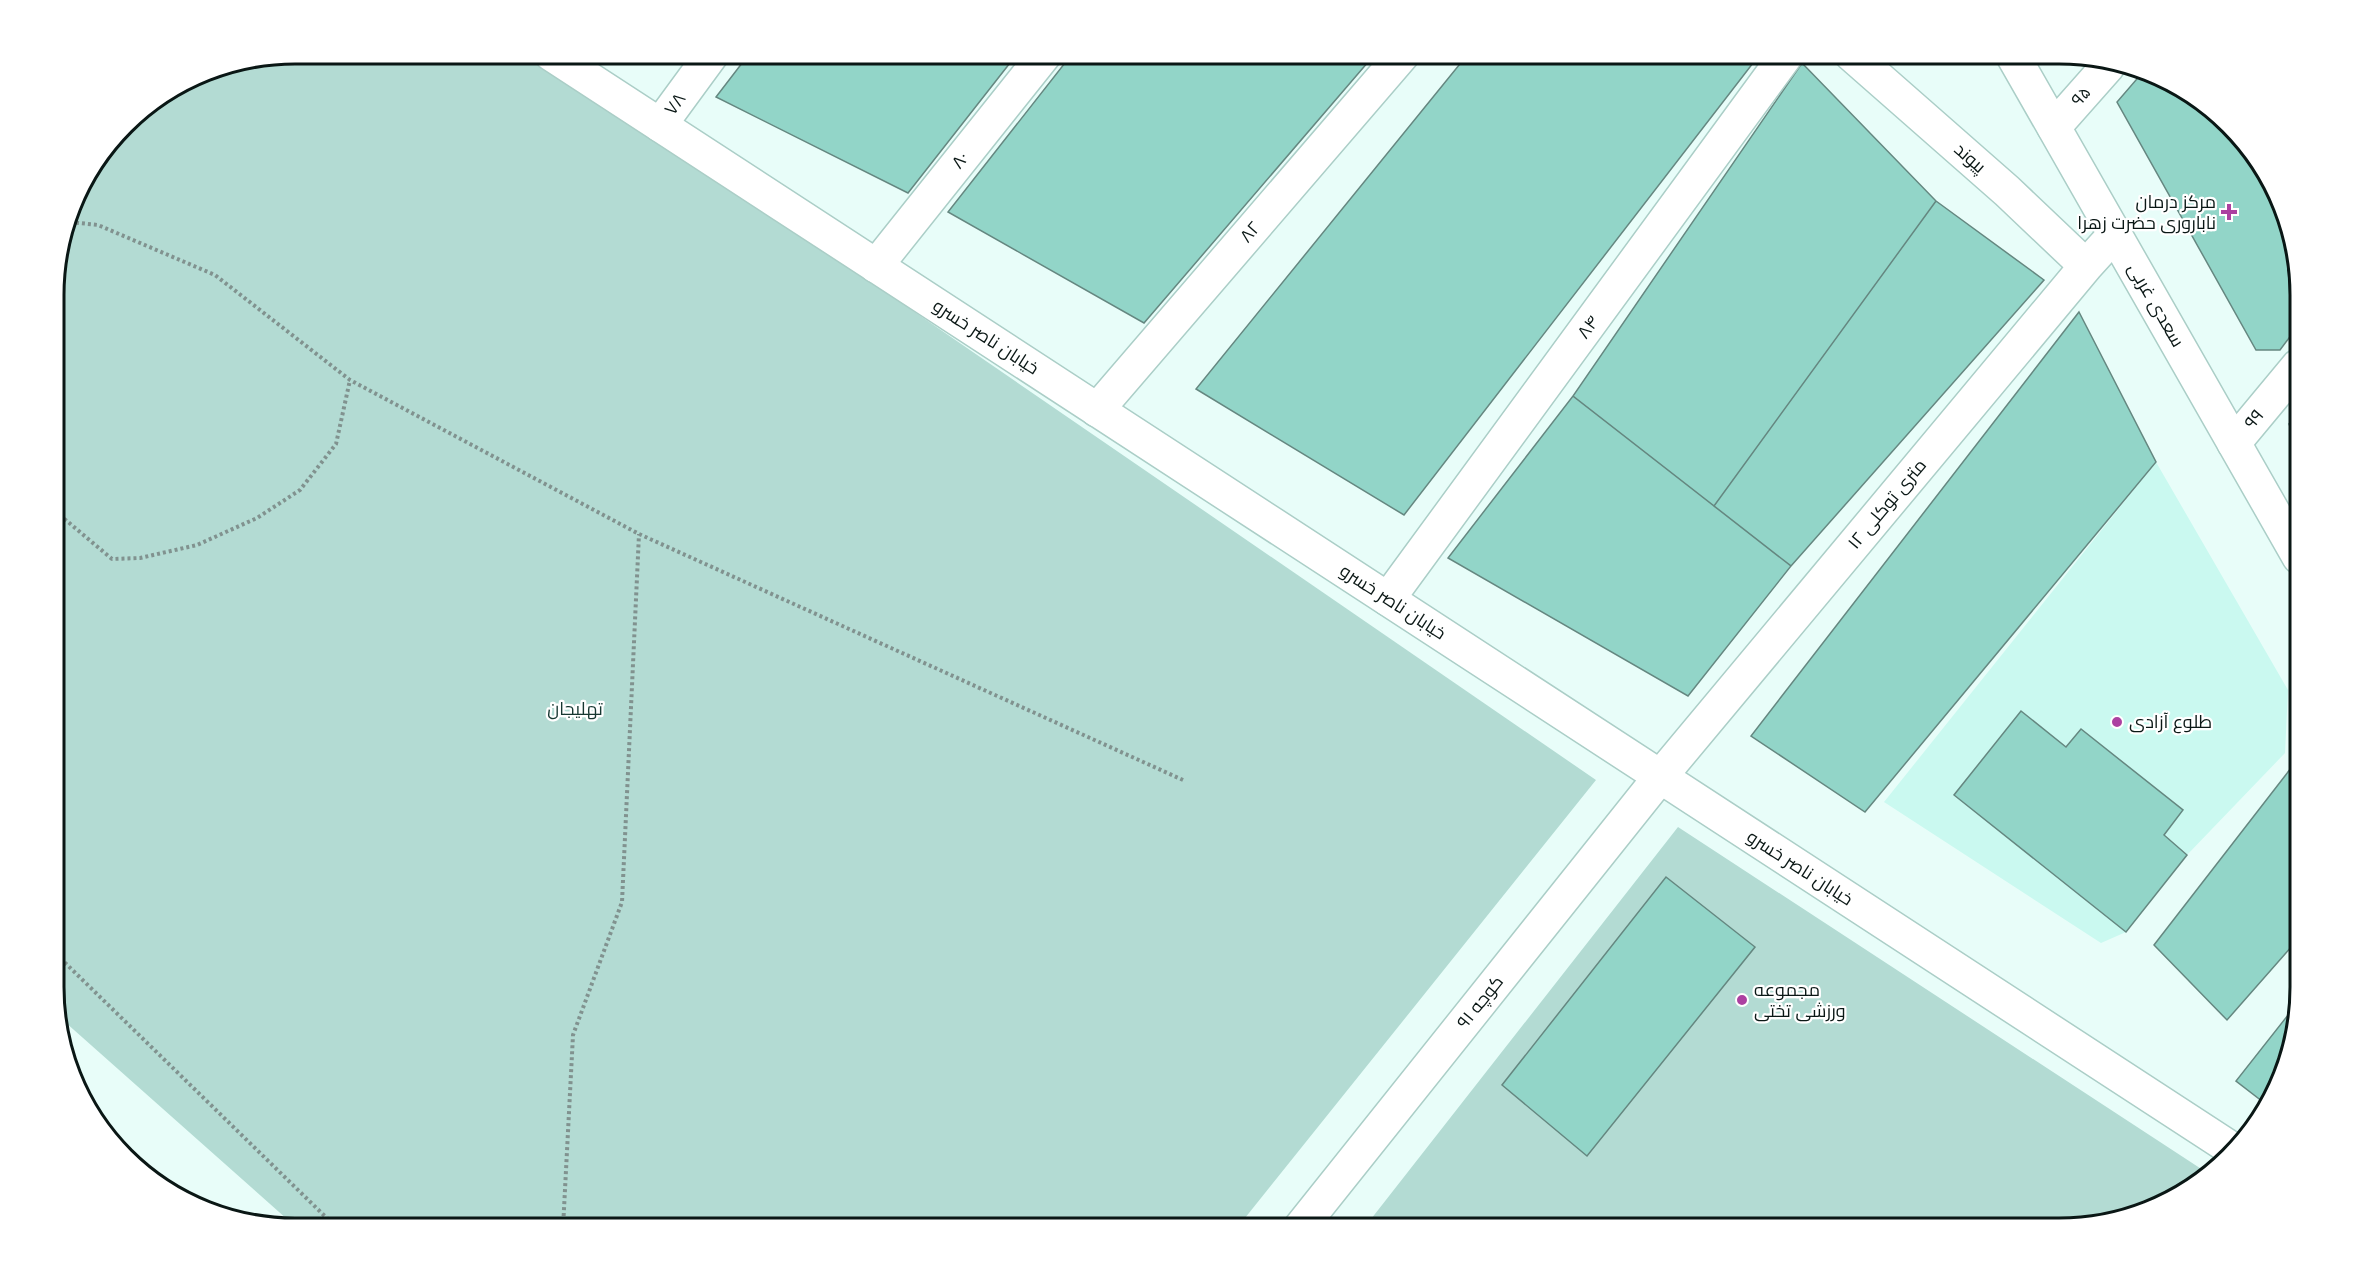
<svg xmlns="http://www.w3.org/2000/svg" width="2354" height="1282" viewBox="0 0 2354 1282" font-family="'Open Sans',Cairo,sans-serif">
	<rect width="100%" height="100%" fill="#e8fdf9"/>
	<path fill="#caf9f0" d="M2156,462L2288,690L2285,753L2187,855L2126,932L2101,943L1884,802Z"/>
	<path fill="#b3dbd3" d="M295,54H539L1596,780L1237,1228H297L56,1014L55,279L79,189L136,114L203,72Z
		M1678,827L2209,1174L2193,1188L2136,1215L2074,1228H1364Z"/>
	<path fill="#92d5c8" stroke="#658780" stroke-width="1.5" d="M749,54H1017L908,193L716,97Z
		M1072,54H1375L1144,323L948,212Z
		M1468,54H1760L1404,515L1196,389Z
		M1802,63L1936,201L1714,506L1573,396Z
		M2142,73L2166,79L2218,114L2259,161L2298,264V326L2280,350H2256L2117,102Z
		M1936,201L2044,280L1791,566L1714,506Z
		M2079,312L2156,462L1865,812L1751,736Z
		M1573,396L1791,566L1688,696L1448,558Z
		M2298,412V449L2289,424Z
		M2021,711L2066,747L2081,729L2183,810L2164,835L2187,855L2126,932L1954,795Z
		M2298,759L2300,937L2227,1020L2154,945Z
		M1666,877L1755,947L1587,1156L1502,1085Z
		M2296,1005L2275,1094L2267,1105L2236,1081Z"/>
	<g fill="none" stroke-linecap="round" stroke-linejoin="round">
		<defs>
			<path id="minor" d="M1851,54L2007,191L2086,266
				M660,125L712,54
				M2054,127L2108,66
				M876,266L1045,54
				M1097,410L1403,54
				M2234,443L2298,366
				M1388,599L1787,54
				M1300,1228L1660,777L2086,266L2115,234"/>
			<path id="major" d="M551,54L2235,1151
				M2012,54L2299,557"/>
		</defs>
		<use href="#minor" stroke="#abcec7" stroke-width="36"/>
		<use href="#major" stroke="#abcec7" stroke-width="36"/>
		<path stroke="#81928f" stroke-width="4" stroke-dasharray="3 3" stroke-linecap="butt" d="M70,222L98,225L215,275L350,380L639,534L1183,780
			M55,511L112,559L140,558L197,545L257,518L300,490L336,444L350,380
			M56,954L337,1228
			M563,1228L573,1035L622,902L639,534"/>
		<use href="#minor" stroke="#fff" stroke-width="33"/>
		<use href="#major" stroke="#fff" stroke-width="33"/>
	</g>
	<g fill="#ac40a1" stroke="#fff" stroke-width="2">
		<path d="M2226 203h6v6h6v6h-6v6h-6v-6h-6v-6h6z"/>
		<circle cx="2117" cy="722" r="6"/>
		<circle cx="1742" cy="1000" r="6"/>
	</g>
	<g text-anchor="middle" stroke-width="4.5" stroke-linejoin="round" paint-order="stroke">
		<g font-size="18" fill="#0a1715" stroke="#fff">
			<text transform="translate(2081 96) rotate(-48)" y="6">۹۵</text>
			<text transform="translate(675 104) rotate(-54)" y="6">۷۸</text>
			<text transform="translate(1970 158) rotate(41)" y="6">پیوند</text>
			<text transform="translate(960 160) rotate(-51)" y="6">۸۰</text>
			<text transform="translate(1250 232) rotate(-49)" y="6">۸۲</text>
			<text transform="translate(2156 305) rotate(60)" y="6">سعدی غربی</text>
			<text transform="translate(1588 327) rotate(-54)" y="6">۸۴</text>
			<text transform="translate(986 337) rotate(33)" y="6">خیابان ناصر خسرو</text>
			<text transform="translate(2254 419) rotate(-50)" y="6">۹۹</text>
			<text transform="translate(1887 504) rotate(-50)" y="6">۱۲ متری توکلی</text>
			<text transform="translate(1393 602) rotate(33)" y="6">خیابان ناصر خسرو</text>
			<text transform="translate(1800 868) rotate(33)" y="6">خیابان ناصر خسرو</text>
			<text transform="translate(1480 1002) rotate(-51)" y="6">کوچه ۹۱</text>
		</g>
		<g font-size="18" fill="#0a1715" stroke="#fff" text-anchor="start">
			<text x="2216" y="208" text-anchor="end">مرکز درمان<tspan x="2216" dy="21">ناباروری حضرت زهرا</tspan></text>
			<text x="2129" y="728">طلوع آزادی</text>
			<text x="1754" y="996">مجموعه<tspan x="1754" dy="21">ورزشی تختی</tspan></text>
		</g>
		<g font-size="18" fill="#163731" stroke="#fff">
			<text x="575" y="715">تهلیجان</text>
		</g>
	</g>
	<path d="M0 0H2354V1282H0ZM295 64H2059A231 231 0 0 1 2290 295V987A231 231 0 0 1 2059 1218H295A231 231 0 0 1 64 987V295A231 231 0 0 1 295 64Z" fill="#fff" fill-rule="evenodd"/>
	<path fill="none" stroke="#0a1715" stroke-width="3" d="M295 64H2059A231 231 0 0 1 2290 295V987A231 231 0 0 1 2059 1218H295A231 231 0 0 1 64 987V295A231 231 0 0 1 295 64Z"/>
</svg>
